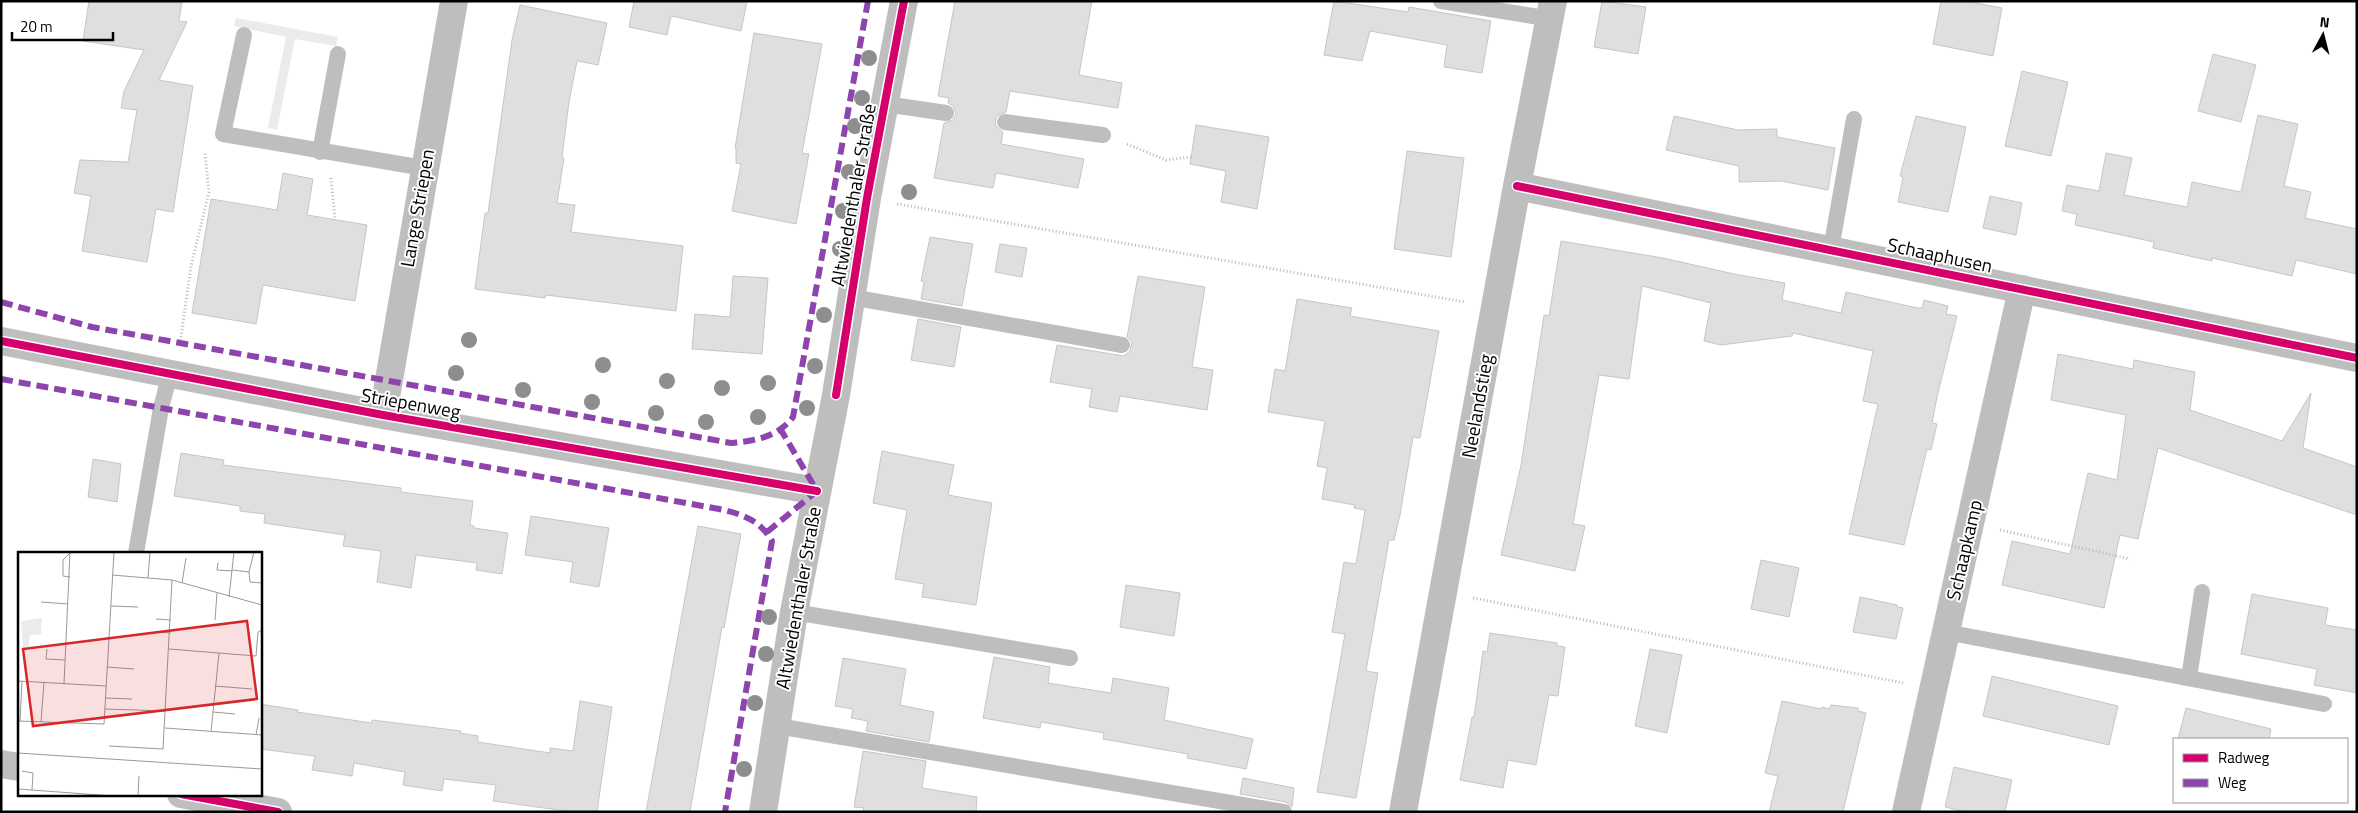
<svg xmlns="http://www.w3.org/2000/svg" width="2358" height="813" viewBox="0 0 2358 813" font-family="'Titillium Web',sans-serif">
	<rect width="100%" height="100%" fill="#fff"/>
	<path fill="#ebebeb" d="M236,18L338,37L336,46L295,39L277,130L268,128L286,37L234,26Z"/>
	<path fill="#dfdfdf" stroke="#c6c6c6" d="M89,1H182L179,21L187,22L159,80L193,86L173,212L156,209L147,262L82,251L91,196L74,193L80,160L128,162L137,110L121,108L124,91L144,50L83,41Z
		M634,1H747L741,31L671,16L667,35L629,27Z
		M955,1H1092L1079,75L1122,83L1118,108L1010,91L1006,112L997,116L995,121L996,126L1003,132L1001,144L1084,159L1078,188L996,173L993,188L934,178L944,123L953,120L956,114L953,106L948,103L949,98L938,96Z
		M1334,1L1408,12L1409,7L1491,21L1482,73L1444,67L1447,45L1370,31L1362,61L1324,55Z
		M1602,1L1646,7L1638,54L1594,47Z
		M1941,1H1966L2002,8L1993,56L1933,44Z
		M520,5L607,23L598,65L577,61L569,102L562,157L564,158L557,203L575,205L571,232L683,246L676,311L546,295L545,298L475,289L485,213H488L512,40Z
		M754,33L822,44L802,153L809,154L796,224L732,211L741,164L736,163V148H735Z
		M2213,54L2256,65L2241,122L2198,111Z
		M2022,71L2068,82L2051,156L2005,146Z
		M2258,115L2298,124L2284,186L2311,192L2305,218L2357,229V274L2296,260L2292,276L2212,258V261L2153,248L2154,242L2075,225L2077,214L2062,211L2067,185L2099,191L2106,153L2132,158L2124,195L2187,207L2192,182L2241,192Z
		M1674,116L1738,130L1777,129V137L1835,148L1828,190L1781,181L1739,182V166L1666,150Z
		M1916,116L1966,127L1948,212L1898,202L1903,177L1900,176Z
		M1196,125L1269,137L1257,209L1221,202L1226,171L1190,164Z
		M1407,151L1464,158L1451,257L1394,249Z
		M283,173L313,179L307,215L367,225L355,301L263,285L256,324L192,313L211,199L277,210Z
		M1990,196L2022,203L2016,235L1983,228Z
		M930,237L973,244L962,306L921,299L924,282L921,281Z
		M1561,241L1663,258L1734,274L1785,283L1782,300L1841,313L1846,292L1917,308H1922L1924,300L1948,306L1946,314L1957,316L1937,397L1932,423L1937,424L1931,450L1927,449L1904,545L1849,534L1878,404L1863,401L1873,351L1793,333L1792,336L1721,345L1704,341L1711,303L1642,286L1629,379L1599,375L1573,524L1585,526L1575,571L1501,555L1521,465L1544,315L1549,316Z
		M1000,244L1027,248L1022,277L995,272Z
		M733,276L768,278L762,354L692,349L695,314L730,317Z
		M1138,276L1205,287L1192,367L1213,370L1207,410L1120,396L1117,412L1089,407L1092,389L1050,382L1057,345L1124,356L1130,351L1132,342L1127,337Z
		M1297,299L1352,308L1350,316L1439,331L1420,438L1413,437L1400,515L1394,540H1389L1366,671L1378,673L1356,798L1317,792L1345,634L1332,632L1344,562L1356,564L1365,510L1354,508L1355,505L1322,499L1327,468L1317,466L1325,421L1268,412L1275,369L1285,371Z
		M918,319L961,327L954,367L911,360Z
		M2058,354L2133,369L2134,360L2195,372L2190,410L2282,441L2311,393L2303,448L2357,467V515L2158,448L2138,539L2120,535L2104,608L2002,585L2012,541L2070,554L2088,473L2117,480L2126,415L2051,400Z
		M882,451L954,465L948,495L992,503L976,605L922,597L924,584L895,579L907,510L873,503Z
		M181,453L224,460L223,465L401,488V492L473,501L470,525L474,526V528L508,533L502,574L476,570L477,563L416,555L411,588L377,582L381,551L343,546L345,535L264,523L265,514L240,511V506L174,496Z
		M93,459L121,464L117,502L88,497Z
		M531,516L609,528L599,587L570,582L573,562L525,555Z
		M698,526L741,534L724,628L722,627L690,812H646Z
		M1761,560L1799,568L1789,617L1751,609Z
		M1126,585L1180,593L1174,636L1120,627Z
		M2252,594L2328,608L2325,625L2357,630V693L2314,685L2317,669L2241,654Z
		M1860,597L1897,605V607L1903,608L1896,639L1853,632Z
		M1490,633L1557,643V646L1565,647L1558,696L1549,695L1536,765L1508,760L1503,788L1460,780L1472,717H1474L1483,651L1487,652Z
		M1650,649L1682,655L1667,733L1635,726Z
		M994,657L1050,667L1048,683L1111,693L1113,678L1169,688L1164,720L1253,739L1246,769L1187,758L1188,754L1103,739L1104,733L1041,722L1040,728L983,718Z
		M843,658L906,669L900,705L934,712L929,742L866,731L868,721L851,718L853,709L835,706Z
		M1992,676L2118,706L2109,745L1983,716Z
		M580,701L612,707L597,812H573L493,801L496,785L444,779L442,791L403,785L405,772L354,763L352,776L312,770L315,756L260,749V704L298,710L297,712L372,723V720L461,731L460,733L478,736V742L550,753V748L573,751Z
		M1782,701L1821,709L1822,707L1829,709L1831,705L1858,708V711L1866,713L1843,812H1769L1778,776L1765,773Z
		M2186,708L2271,729L2269,739H2178Z
		M863,751L926,761L922,788L977,797L976,812H863L864,808L854,807Z
		M1954,767L2012,780L2005,812H1966L1945,807Z
		M1243,778L1294,788L1292,807L1286,802L1240,794Z"/>
	<g fill="none" stroke-linecap="round" stroke-linejoin="round">
		<path stroke="#b9b9b9" stroke-width="3" stroke-dasharray="1 2.5" stroke-linecap="butt" d="M1127,144L1166,160L1191,157
			M331,178L335,220
			M897,204L1465,302
			M180,344L191,266L209,192L205,153
			M2000,530L2130,559
			M1473,598L1903,683"/>
		<path stroke="#bebebe" stroke-width="16" d="M1441,1L1551,19
			M244,35L223,134L424,168
			M885,104L946,113
			M1005,122L1103,135
			M320,152L338,54
			M1831,249L1854,119
			M851,297L1122,345
			M136,553L161,408L170,373
			M794,612L1070,658
			M1946,632L2324,704
			M2189,678L2202,592
			M777,726L1284,812"/>
		<path stroke="#bebebe" stroke-width="28" d="M1517,186L2357,358
			M1,341L383,415L817,491
			M383,415L454,1
			M1,764L19,767
			M181,794L278,812
			M763,812L794,612L836,395L867,198L904,1
			M1403,812L1517,186L1553,1
			M1906,812L2022,289"/>
		<path stroke="#8e44ad" stroke-width="6" stroke-dasharray="12 6" stroke-linecap="butt" d="M1,302L92,327L731,443C755,441 778,437 793,417L868,1
			M1,379L719,509C742,514 760,520 772,541L725,812
			M767,532L817,491L781,430"/>
		<defs>
			<path id="cycleway" d="M1517,186L2357,358
				M1,341L383,415L817,491
				M836,395L867,198L904,1
				M181,794L278,812"/>
		</defs>
		<use href="#cycleway" stroke="#fff" stroke-width="11"/>
		<use href="#cycleway" stroke="#d6006c" stroke-width="8"/>
	</g>
	<g fill="#8e8e8e">
		<circle cx="869" cy="58" r="8"/>
		<circle cx="862" cy="98" r="8"/>
		<circle cx="855" cy="126" r="8"/>
		<circle cx="849" cy="172" r="8"/>
		<circle cx="909" cy="192" r="8"/>
		<circle cx="843" cy="211" r="8"/>
		<circle cx="840" cy="249" r="8"/>
		<circle cx="824" cy="315" r="8"/>
		<circle cx="469" cy="340" r="8"/>
		<circle cx="603" cy="365" r="8"/>
		<circle cx="815" cy="366" r="8"/>
		<circle cx="456" cy="373" r="8"/>
		<circle cx="667" cy="381" r="8"/>
		<circle cx="768" cy="383" r="8"/>
		<circle cx="722" cy="388" r="8"/>
		<circle cx="523" cy="390" r="8"/>
		<circle cx="592" cy="402" r="8"/>
		<circle cx="807" cy="408" r="8"/>
		<circle cx="656" cy="413" r="8"/>
		<circle cx="758" cy="417" r="8"/>
		<circle cx="706" cy="422" r="8"/>
		<circle cx="769" cy="617" r="8"/>
		<circle cx="766" cy="654" r="8"/>
		<circle cx="755" cy="703" r="8"/>
		<circle cx="744" cy="769" r="8"/>
	</g>
	<g text-anchor="middle" stroke-width="4" stroke-linejoin="round" paint-order="stroke">
		<g font-size="19" fill="#000" stroke="#fff">
			<text transform="translate(853 195) rotate(-80)" y="7">Altwiedenthaler Straße</text>
			<text transform="translate(417 208) rotate(-80)" y="7">Lange Striepen</text>
			<text transform="translate(1940 255) rotate(12)" y="7">Schaaphusen</text>
			<text transform="translate(411 403) rotate(10)" y="7">Striepenweg</text>
			<text transform="translate(1477 406) rotate(-80)" y="7">Neelandstieg</text>
			<text transform="translate(1964 550) rotate(-77)" y="7">Schaapkamp</text>
			<text transform="translate(798 598) rotate(-80)" y="7">Altwiedenthaler Straße</text>
		</g>
	</g>
	<g transform="translate(18 552)">
		<rect width="244" height="244" fill="#fff"/>
		<path d="M24,66L23,82L12,83L10,97H5L3,69Z" fill="#ebebeb"/>
		<path fill="none" stroke="#999" stroke-width="1" d="M52,1L45,8V24L52,25M200,11L199,18L215,19M215,18L231,20L232,30L244,31M231,20L236,0M94,23L154,28L244,53M130,26L132,0M164,31L168,6M211,45L216,0M23,50L50,52M93,54L120,55M138,67L153,68M197,68L199,41M138,80L153,81M29,97L28,107L47,108M151,97L238,104L240,80L244,78M89,115L116,117M0,129L88,134M46,132L52,0M197,134L234,137M88,146L114,147M87,157L148,159M195,160L217,162M0,169L86,172L96,0M2,169L4,129M23,170L26,130M147,176L244,183M193,180L201,101M238,183L241,166M91,194L145,197L154,28M0,201L244,217M4,219L15,221L14,238M0,237L95,244M120,244L121,224"/>
		<path fill="#d62828" fill-opacity="0.15" stroke="#d62828" stroke-width="2.5" d="M229,69L239,147L15,174L5,97Z"/>
		<rect width="244" height="244" fill="none" stroke="#000" stroke-width="2.5"/>
	</g>
	<rect width="2358" height="813" fill="none" stroke="#000000" stroke-width="5"/>
	<rect x="2173" y="738" width="175" height="65" fill="#ffffff" stroke="#999999"/>
	<rect x="2183" y="754" width="25" height="8" fill="#d6006c" stroke="#999999"/>
	<text x="2218" y="763" font-size="15" fill="#000000">Radweg</text>
	<rect x="2183" y="779" width="25" height="8" fill="#8e44ad" stroke="#999999"/>
	<text x="2218" y="788" font-size="15" fill="#000000">Weg</text>
	<g transform="translate(2323 35) rotate(7)" stroke="#ffffff" stroke-width="4" paint-order="stroke">
	<path d="M0-4L9 19L0 12L-9 19Z" fill="#000000"/>
	<text y="-8" font-size="14" font-weight="bold" text-anchor="middle" fill="#000000">N</text>
	</g>
	<path d="M12 32v8h101v-8" fill="none" stroke="#000000" stroke-width="2.5"/>
	<text x="20" y="32" font-size="15" fill="#000000" stroke="#ffffff" stroke-width="4" paint-order="stroke">20 m</text>
</svg>
